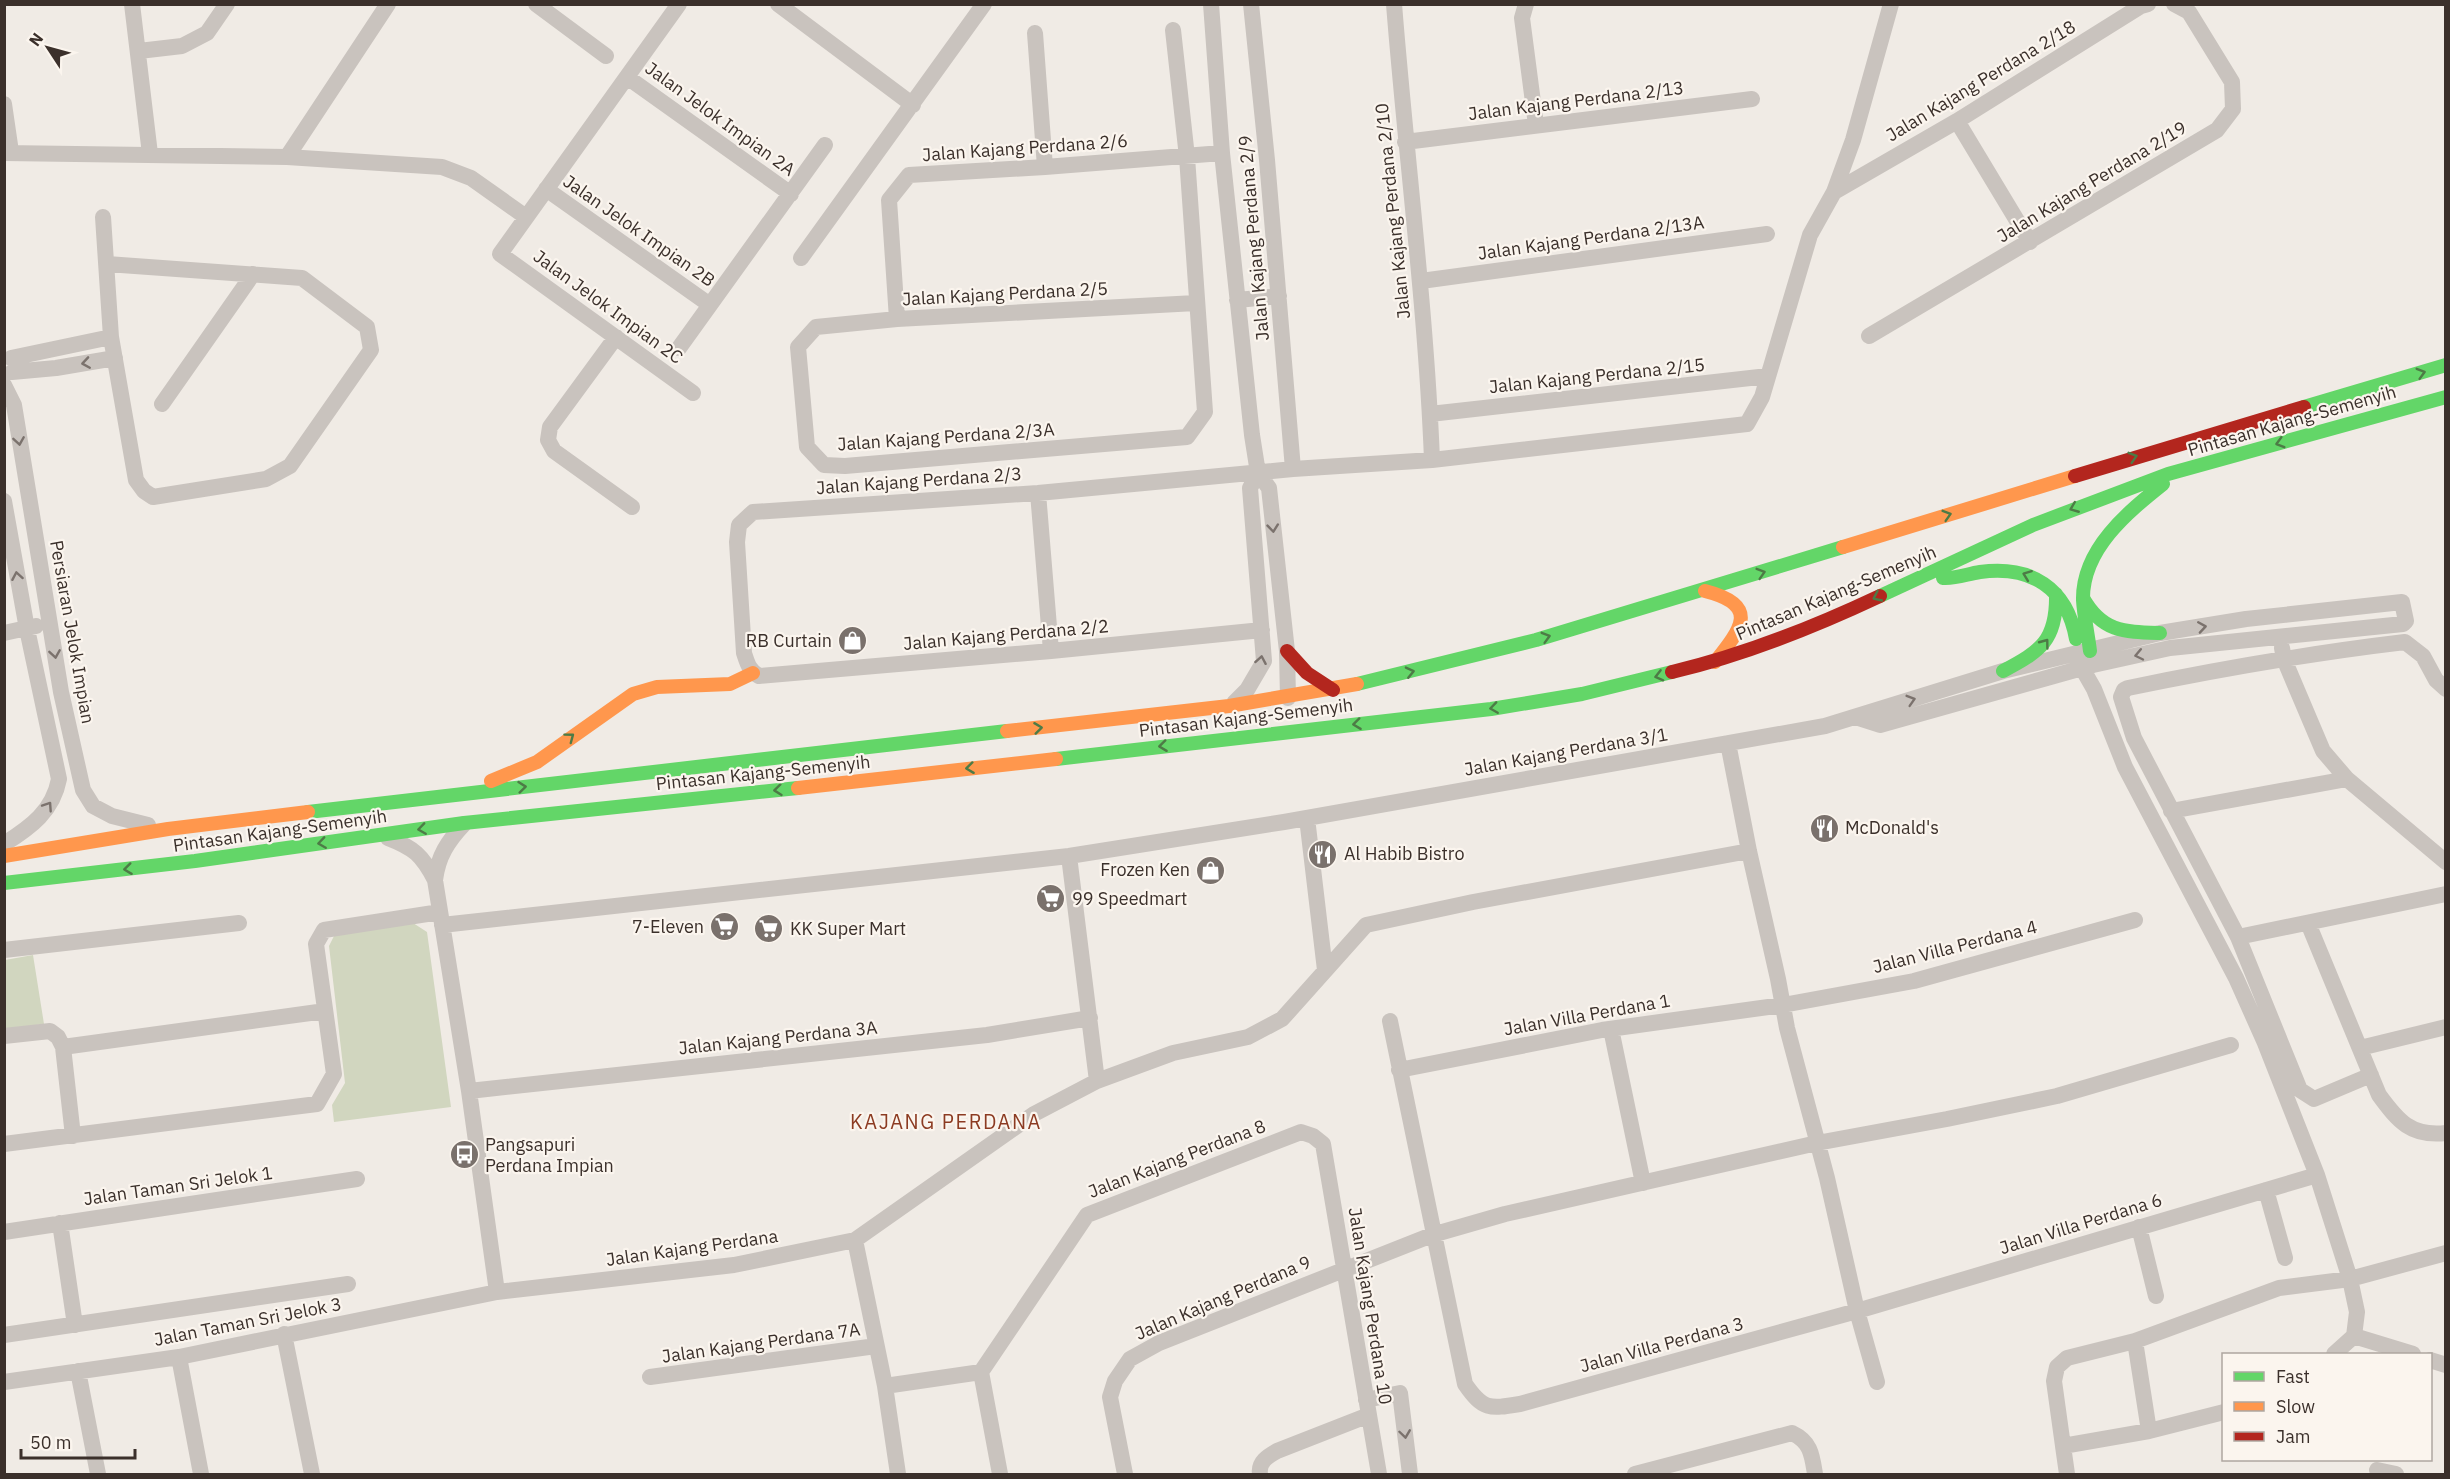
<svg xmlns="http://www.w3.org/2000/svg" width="2450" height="1479" viewBox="0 0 2450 1479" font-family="'IBM Plex Sans',sans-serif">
	<rect width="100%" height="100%" fill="#f0ebe5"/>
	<path fill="#d1d6bf" d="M410,921L427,932L451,1107L334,1122L332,1105L345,1083L329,946L335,934Z
		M33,955L44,1024L5,1029V960Z"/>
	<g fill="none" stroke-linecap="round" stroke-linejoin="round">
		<path stroke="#c9c3be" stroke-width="16" d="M132,4L150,154
			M536,4L606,56
			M679,4L500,254L693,393
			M778,4L913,105
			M1211,4L1222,153L1252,435L1258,473L1269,488L1287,651L1288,698
			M1251,4L1267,160L1293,469
			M1394,4C1406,156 1426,308 1432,460
			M1526,4L1522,18L1536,125
			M1173,30L1187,157L1205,412L1187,437L845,466L824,465L807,447L798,347L816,327L897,319L1196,303
			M1035,33L1045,167
			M139,51L182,46L207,33L227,4
			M627,77L791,194
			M4,104L11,152
			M1957,121L2030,242
			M1405,142L1752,99
			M4,153L287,157L442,167L471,178L526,217
			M287,157L388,4
			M546,189L710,305
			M1834,192L1957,121L2141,6L2148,4
			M103,217L111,337L136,480L144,491L153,497L266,479L290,466L371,350L367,327L302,278L107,264
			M801,258L984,4
			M1421,281L1767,234
			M1237,300L1279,296
			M897,319L889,200L909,175L1045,167L1222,153
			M1869,336L2217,130L2233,109L2232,82L2189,12L2174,4
			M616,337L550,427L548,440L554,451L632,507
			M679,348L825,145
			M11,358L111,337
			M12,372L56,368L115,358
			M4,385L14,405L61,692L83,790L93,806L112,816L148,825
			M162,404L253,274
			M1430,414L1768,376
			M1038,493L1051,651
			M4,501L27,629L59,779C53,811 31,827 4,844
			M1262,630L1051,651L759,676C749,671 747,662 744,653L737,542L739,525L753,512L1038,493L1293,469L1432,460L1747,424L1762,397L1810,235L1834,192L1853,140L1891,4
			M4,633L36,626
			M2282,648L2284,659L2323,751L2347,779L2446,862
			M2080,658L2082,668L2094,689L2125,767L2236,978L2265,1043L2317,1175L2350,1279L2357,1312L2354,1336L2334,1354
			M1234,703L1247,690L1264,661L1250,488L1258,473
			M1728,743L1749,851L1778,979L1787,1028L1827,1178L1857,1311L1877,1382
			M2171,811L2347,779
			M1307,818L1325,970
			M388,838C414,848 422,855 435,880L469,1091L497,1292
			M1069,856L1097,1081
			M435,880C438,856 448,841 464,824
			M2308,923L2379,1095C2398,1121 2411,1137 2446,1133
			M442,925L1069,856L1284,822L1825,726L2003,671L2160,633L2246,619L2402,602L2406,621L2403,624L2170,648L2093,665L1880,725L1855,717
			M2238,937L2446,894
			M4,950L239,923
			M1390,1021L1465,1384C1483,1410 1489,1409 1520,1404L1857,1311L2317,1175
			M1611,1029L1643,1183
			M4,1036L50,1031L58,1037L63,1047L325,1011
			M63,1047L73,1136
			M2360,1048L2446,1027
			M1399,1070L1602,1030L1783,1005L1914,981L2135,920
			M2371,1075L2314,1099L2300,1090L2238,937L2134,738L2121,697L2124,690L2128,688C2220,669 2312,653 2405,642L2423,656L2436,680L2446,689
			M469,1091L987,1035L1090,1018
			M4,1144L317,1104L334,1074L316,944L324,930L440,912
			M2266,1190L2285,1258
			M60,1223L75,1325
			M2139,1227L2156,1296
			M4,1232L357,1179
			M855,1240L885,1386L898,1474
			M284,1334L312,1474
			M4,1335L348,1284
			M2354,1336L2413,1354
			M2135,1341L2149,1431
			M179,1357L201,1474
			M2430,1360L2446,1365
			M78,1371L98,1474
			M650,1377L876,1346
			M4,1382L179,1357L497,1292L734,1265L855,1240L1034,1114L1097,1081L1173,1053L1248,1037L1282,1019L1366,925L1473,902L1749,851
			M885,1386L981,1372
			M1366,1400L1400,1393L1410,1474
			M2063,1446L2054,1381L2057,1367L2067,1358L2135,1341L2279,1288L2350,1279L2446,1253
			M2377,1470L2396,1474
			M1000,1474L981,1372L1087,1215L1301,1132L1313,1136L1323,1144L1379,1474
			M1125,1474L1110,1397L1115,1381L1130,1359L1159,1343L1432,1235L1505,1214L1817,1143L1947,1119L2057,1096L2231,1045
			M1260,1474C1258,1462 1268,1456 1277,1451L1369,1415
			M1635,1474L1792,1433C1811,1442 1812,1455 1815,1474
			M2067,1474L2063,1446L2149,1431L2224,1412"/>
		<path stroke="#63d668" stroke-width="14" d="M2304,407L2446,365
			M1943,578C1956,579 1967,574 1980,572C2031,565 2067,588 2076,639
			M1880,596L2033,525L2168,474L2446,397
			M2083,598C2102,632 2124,632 2160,633
			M2090,651C2088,634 2084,617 2083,600C2082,549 2128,512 2163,484
			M2003,671C2041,651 2057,640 2056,594
			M1357,684L1536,640L1843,547
			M1056,759L1491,709L1582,694L1672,672
			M308,812L1007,731
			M4,883L195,861L464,823L798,788"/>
		<path stroke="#ff974d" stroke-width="14" d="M1843,547L2075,476
			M1705,591C1760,605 1742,628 1715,662
			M1007,731L1229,706L1357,684
			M491,781L537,762L633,694L657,687L730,684L753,673
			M798,788L1056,759
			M4,856L168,829L308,812"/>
		<path stroke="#b3261e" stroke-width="14" d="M2075,476L2304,407
			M1287,651L1307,673L1333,690
			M1672,672C1745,655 1812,628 1880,596"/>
	</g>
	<defs><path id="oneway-chevron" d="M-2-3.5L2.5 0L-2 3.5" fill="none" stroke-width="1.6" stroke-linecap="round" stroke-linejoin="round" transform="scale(1.5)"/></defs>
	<g stroke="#7b726d">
		<use href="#oneway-chevron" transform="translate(86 363) rotate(171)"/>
		<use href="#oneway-chevron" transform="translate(19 441) rotate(81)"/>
		<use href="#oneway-chevron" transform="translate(1273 528) rotate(84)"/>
		<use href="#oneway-chevron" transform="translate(17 576) rotate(-100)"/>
		<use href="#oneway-chevron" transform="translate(2202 627) rotate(-9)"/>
		<use href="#oneway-chevron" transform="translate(55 654) rotate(81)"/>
		<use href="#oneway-chevron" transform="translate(2139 655) rotate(168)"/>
		<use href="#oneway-chevron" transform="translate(1261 660) rotate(-80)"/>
		<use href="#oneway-chevron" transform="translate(1911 700) rotate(-17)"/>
		<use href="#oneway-chevron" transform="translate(48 806) rotate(-56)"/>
		<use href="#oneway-chevron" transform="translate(1405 1434) rotate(82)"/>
	</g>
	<g stroke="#4d7b46">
		<use href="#oneway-chevron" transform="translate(2421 373) rotate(-16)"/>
		<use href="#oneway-chevron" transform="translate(2280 443) rotate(164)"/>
		<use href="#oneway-chevron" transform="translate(2133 457) rotate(-17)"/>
		<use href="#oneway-chevron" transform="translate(2074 508) rotate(158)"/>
		<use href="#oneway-chevron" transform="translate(1947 515) rotate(-17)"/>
		<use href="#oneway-chevron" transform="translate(1761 573) rotate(-17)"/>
		<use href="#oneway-chevron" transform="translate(2027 575) rotate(-159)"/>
		<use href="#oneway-chevron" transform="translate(1877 597) rotate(155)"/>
		<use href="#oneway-chevron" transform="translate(1546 637) rotate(-16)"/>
		<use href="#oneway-chevron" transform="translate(2045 643) rotate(-53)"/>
		<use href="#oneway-chevron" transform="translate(1410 672) rotate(-13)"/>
		<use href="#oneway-chevron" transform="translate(1659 676) rotate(166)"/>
		<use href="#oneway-chevron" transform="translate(1494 708) rotate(172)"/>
		<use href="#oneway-chevron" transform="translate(1357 724) rotate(173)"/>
		<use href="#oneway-chevron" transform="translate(1038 728) rotate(-7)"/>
		<use href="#oneway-chevron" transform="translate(570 737) rotate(-37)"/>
		<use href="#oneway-chevron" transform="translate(1163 746) rotate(173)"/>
		<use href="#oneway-chevron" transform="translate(970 768) rotate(173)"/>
		<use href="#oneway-chevron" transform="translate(522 787) rotate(-6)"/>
		<use href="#oneway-chevron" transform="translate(778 790) rotate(174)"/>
		<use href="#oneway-chevron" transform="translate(422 829) rotate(172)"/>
		<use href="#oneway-chevron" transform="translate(322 843) rotate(172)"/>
		<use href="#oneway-chevron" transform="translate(128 869) rotate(173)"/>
	</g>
	<defs>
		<symbol id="shop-disc" viewBox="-11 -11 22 22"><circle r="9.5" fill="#7a716c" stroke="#fbf5ee"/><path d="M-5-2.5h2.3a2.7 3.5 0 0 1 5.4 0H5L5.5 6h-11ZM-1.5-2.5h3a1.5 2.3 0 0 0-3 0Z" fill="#fff"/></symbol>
		<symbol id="restaurant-disc" viewBox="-11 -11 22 22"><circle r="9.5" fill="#7a716c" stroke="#fbf5ee"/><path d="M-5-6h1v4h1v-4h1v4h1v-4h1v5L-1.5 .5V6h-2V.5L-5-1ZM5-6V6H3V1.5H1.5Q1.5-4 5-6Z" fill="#fff"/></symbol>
		<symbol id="supermarket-disc" viewBox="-11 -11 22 22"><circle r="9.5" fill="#7a716c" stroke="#fbf5ee"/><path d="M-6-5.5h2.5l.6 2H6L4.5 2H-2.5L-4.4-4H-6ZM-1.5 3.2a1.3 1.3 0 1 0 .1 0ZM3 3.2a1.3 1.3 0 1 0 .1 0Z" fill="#fff"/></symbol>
		<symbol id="bus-disc" viewBox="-11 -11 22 22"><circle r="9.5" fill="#7a716c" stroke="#fbf5ee"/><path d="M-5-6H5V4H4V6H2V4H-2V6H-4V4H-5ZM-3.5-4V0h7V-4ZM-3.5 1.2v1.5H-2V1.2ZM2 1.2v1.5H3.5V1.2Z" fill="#fff"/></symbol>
	</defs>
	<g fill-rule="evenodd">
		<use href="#shop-disc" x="836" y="624" width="33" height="33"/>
		<use href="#restaurant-disc" x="1808" y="812" width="33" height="33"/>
		<use href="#restaurant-disc" x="1306" y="838" width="33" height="33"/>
		<use href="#shop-disc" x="1194" y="854" width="33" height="33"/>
		<use href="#supermarket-disc" x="1034" y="882" width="33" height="33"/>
		<use href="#supermarket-disc" x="708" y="910" width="33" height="33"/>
		<use href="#supermarket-disc" x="752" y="912" width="33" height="33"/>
		<use href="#bus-disc" x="448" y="1138" width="33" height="33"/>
	</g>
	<g text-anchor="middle" stroke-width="4.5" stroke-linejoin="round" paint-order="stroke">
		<g font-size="18" fill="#3b302b" stroke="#fbf5ee">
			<text transform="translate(1981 81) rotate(-31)" y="6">Jalan Kajang Perdana 2/18</text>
			<text transform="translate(1576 101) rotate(-7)" y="6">Jalan Kajang Perdana 2/13</text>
			<text transform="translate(720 119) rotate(36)" y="6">Jalan Jelok Impian 2A</text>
			<text transform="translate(1025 148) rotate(-4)" y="6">Jalan Kajang Perdana 2/6</text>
			<text transform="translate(2092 182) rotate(-31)" y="6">Jalan Kajang Perdana 2/19</text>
			<text transform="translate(1393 211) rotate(-96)" y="6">Jalan Kajang Perdana 2/10</text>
			<text transform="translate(639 231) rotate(35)" y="6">Jalan Jelok Impian 2B</text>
			<text transform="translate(1254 238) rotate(-95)" y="6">Jalan Kajang Perdana 2/9</text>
			<text transform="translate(1591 238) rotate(-8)" y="6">Jalan Kajang Perdana 2/13A</text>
			<text transform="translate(1005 294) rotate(-3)" y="6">Jalan Kajang Perdana 2/5</text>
			<text transform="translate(608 307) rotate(36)" y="6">Jalan Jelok Impian 2C</text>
			<text transform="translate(1597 376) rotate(-6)" y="6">Jalan Kajang Perdana 2/15</text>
			<text transform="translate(2292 421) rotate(-16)" y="6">Pintasan Kajang-Semenyih</text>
			<text transform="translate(946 437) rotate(-4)" y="6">Jalan Kajang Perdana 2/3A</text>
			<text transform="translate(919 481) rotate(-4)" y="6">Jalan Kajang Perdana 2/3</text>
			<text transform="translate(1836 593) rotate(-23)" y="6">Pintasan Kajang-Semenyih</text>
			<text transform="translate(72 632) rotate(80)" y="6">Persiaran Jelok Impian</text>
			<text transform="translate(1006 635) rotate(-5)" y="6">Jalan Kajang Perdana 2/2</text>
			<text transform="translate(1246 718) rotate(-7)" y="6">Pintasan Kajang-Semenyih</text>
			<text transform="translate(1566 752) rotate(-10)" y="6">Jalan Kajang Perdana 3/1</text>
			<text transform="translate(763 773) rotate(-6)" y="6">Pintasan Kajang-Semenyih</text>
			<text transform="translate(280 831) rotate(-8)" y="6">Pintasan Kajang-Semenyih</text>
			<text transform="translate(1955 947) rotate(-14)" y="6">Jalan Villa Perdana 4</text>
			<text transform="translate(1587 1015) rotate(-10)" y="6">Jalan Villa Perdana 1</text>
			<text transform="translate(778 1038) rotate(-6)" y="6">Jalan Kajang Perdana 3A</text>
			<text transform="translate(1177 1159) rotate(-21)" y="6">Jalan Kajang Perdana 8</text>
			<text transform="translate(178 1186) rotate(-8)" y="6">Jalan Taman Sri Jelok 1</text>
			<text transform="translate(2081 1224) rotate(-17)" y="6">Jalan Villa Perdana 6</text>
			<text transform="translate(692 1248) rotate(-8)" y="6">Jalan Kajang Perdana</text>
			<text transform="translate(1223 1298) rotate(-23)" y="6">Jalan Kajang Perdana 9</text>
			<text transform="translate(1370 1306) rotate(81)" y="6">Jalan Kajang Perdana 10</text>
			<text transform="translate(248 1322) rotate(-11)" y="6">Jalan Taman Sri Jelok 3</text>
			<text transform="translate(761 1343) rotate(-8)" y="6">Jalan Kajang Perdana 7A</text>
			<text transform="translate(1662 1345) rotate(-15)" y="6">Jalan Villa Perdana 3</text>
		</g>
		<g font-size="18" fill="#3b302b" stroke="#fbf5ee" text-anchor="start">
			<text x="832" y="647" text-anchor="end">RB Curtain</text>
			<text x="1845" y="834">McDonald's</text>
			<text x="1344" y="860">Al Habib Bistro</text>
			<text x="1190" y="876" text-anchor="end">Frozen Ken</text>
			<text x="1072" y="905">99 Speedmart</text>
			<text x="704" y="933" text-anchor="end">7-Eleven</text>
			<text x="790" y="935">KK Super Mart</text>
			<text x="485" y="1151">Pangsapuri<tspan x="485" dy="21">Perdana Impian</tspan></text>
		</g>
		<g font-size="20" letter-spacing="1.5" fill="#8c3b22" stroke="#fbf5ee">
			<text x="946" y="1129">KAJANG PERDANA</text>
		</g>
	</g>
	<rect width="2450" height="1479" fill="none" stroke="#3b302b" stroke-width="12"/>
	<rect x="2222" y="1353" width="210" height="108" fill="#fbf5ee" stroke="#aea6a0" stroke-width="1.5"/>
	<rect x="2234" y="1372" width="30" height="9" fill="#63d668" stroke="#aea6a0" stroke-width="1.5"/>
	<text x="2276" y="1383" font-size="18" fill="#3b302b">Fast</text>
	<rect x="2234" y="1402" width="30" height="9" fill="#ff974d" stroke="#aea6a0" stroke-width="1.5"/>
	<text x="2276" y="1413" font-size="18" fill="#3b302b">Slow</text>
	<rect x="2234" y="1432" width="30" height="9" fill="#b3261e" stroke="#aea6a0" stroke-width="1.5"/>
	<text x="2276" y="1443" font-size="18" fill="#3b302b">Jam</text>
	<g transform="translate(48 48) rotate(306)" stroke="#fbf5ee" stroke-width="4.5" paint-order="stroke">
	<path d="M0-4.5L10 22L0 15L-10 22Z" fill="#3b302b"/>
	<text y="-9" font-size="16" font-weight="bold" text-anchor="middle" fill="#3b302b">N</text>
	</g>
	<path d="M21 1449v9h114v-9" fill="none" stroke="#3b302b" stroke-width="3"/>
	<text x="30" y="1449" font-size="18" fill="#3b302b" stroke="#fbf5ee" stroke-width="4.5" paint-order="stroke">50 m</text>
</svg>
